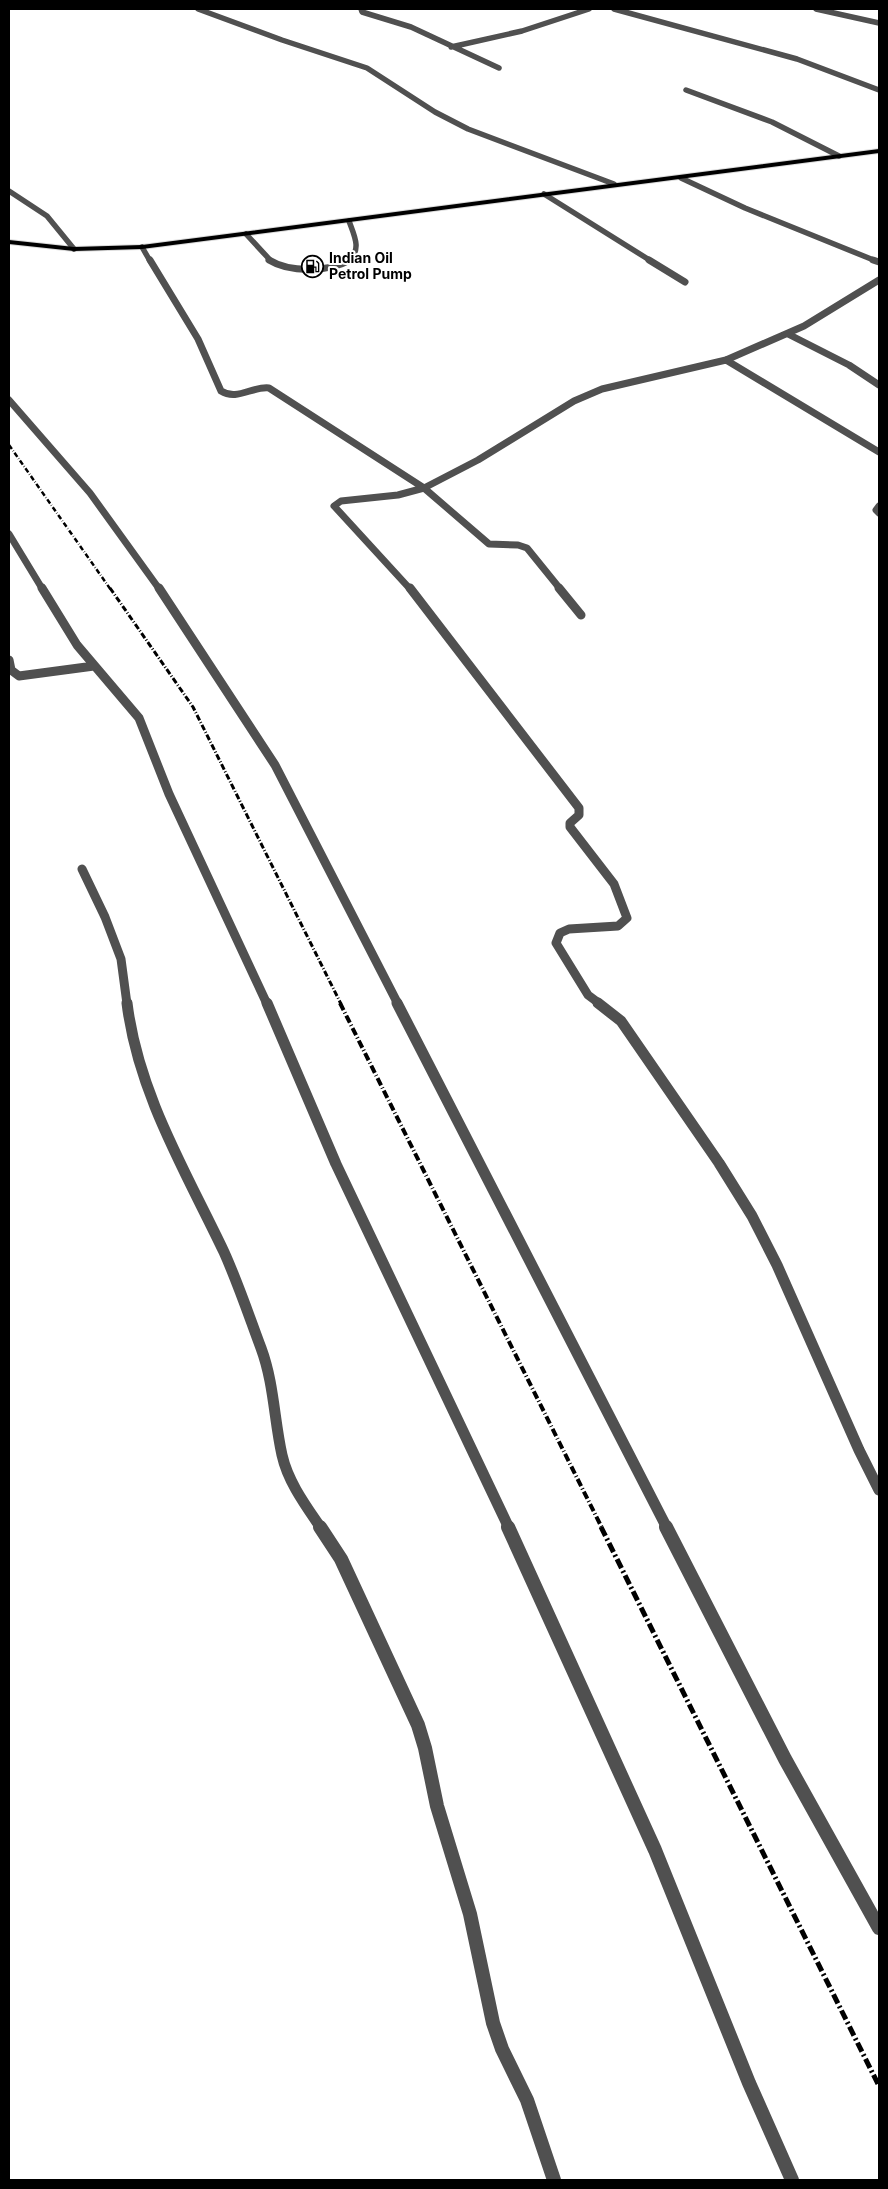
<svg xmlns="http://www.w3.org/2000/svg" width="888" height="2189" viewBox="0 0 888 2189" font-family="Inter,sans-serif">
	<rect width="100%" height="100%" fill="#fff"/>
	<g fill="none" stroke-linecap="round" stroke-linejoin="round">
		<defs>
			<path id="primary" d="M879,149V153L142,249L74,251L9,244V240L74,247L142,245Z"/>
		</defs>
		<use href="#primary" stroke="#dbdbdb" stroke-width="2"/>
		<path stroke="#505050" stroke-width="5.5" d="M9,191L47,216L74,249
			M544,194L651,261
			M246,234L271,261
			M349,261C362,249 354,235 349,221"/>
		<path stroke="#505050" stroke-width="7" d="M269,260C290,273 329,272 350,260
			M649,260L685,282"/>
		<path stroke="#505050" stroke-width="5.5" d="M198,9L282,40L367,68L435,112L468,129L614,184
			M361,9L362,12L411,27L499,68
			M614,9L797,59L879,90
			M816,9L879,23
			M451,47L522,31L589,9
			M686,90L772,122L839,156
			M681,178L745,208L876,261
			M142,247L150,261"/>
		<path stroke="#505050" stroke-width="7" d="M150,260L198,339L221,391C237,401 252,386 269,388L424,488L489,544L518,545L527,548L561,590
			M873,260L879,262
			M788,334L849,365L879,385
			M726,360L879,452
			M9,400L90,493L160,590
			M879,506L876,510L879,513
			M9,534L43,590
			M411,590L334,506L341,501L398,495L424,488L478,460L574,401L602,389L726,360L804,326L879,280"/>
		<path stroke="#505050" stroke-width="9" d="M42,588L77,645L139,718L169,794L267,1004
			M159,588L275,765L398,1004
			M410,588L579,808V815L570,823V827L614,884L627,918L618,926L569,929L560,933L556,943L588,995L600,1004
			M559,588L581,615
			M9,660L11,670L19,676L94,666
			M82,869L105,917L121,959L127,1004"/>
		<path stroke="#505050" stroke-width="11" d="M127,1003C138,1093 186,1172 224,1252C238,1283 249,1316 261,1348C274,1383 274,1419 282,1455C288,1482 306,1506 321,1528
			M267,1003L336,1164L509,1528
			M397,1003L667,1528
			M598,1003L621,1021L719,1163L752,1216L777,1265L859,1450L879,1490"/>
		<path stroke="#505050" stroke-width="14" d="M320,1527L341,1559L418,1725L425,1748L437,1806L470,1914L493,2023L502,2049L527,2100L554,2180
			M508,1527L655,1850L749,2083L792,2180
			M666,1527L785,1759L879,1928"/>
		<use href="#primary" fill="#000" fill-rule="evenodd"/>
		<path stroke="#000" stroke-width="2.5" stroke-dasharray="5 2 0.5 2" stroke-linecap="butt" d="M9,445L111,590"/>
		<path stroke="#000" stroke-width="3" stroke-dasharray="6 2 1 2" stroke-linecap="butt" d="M110,588L193,707L341,1004"/>
		<path stroke="#000" stroke-width="4" stroke-dasharray="8 2.5 1 2.5" stroke-linecap="butt" d="M340,1003L602,1528"/>
		<path stroke="#000" stroke-width="5" stroke-dasharray="10 3 2 3" stroke-linecap="butt" d="M601,1527L879,2086"/>
	</g>
	<defs>
		<symbol id="fuel-ring" viewBox="-11 -11 22 22"><circle r="9.5" fill="#fff" stroke="#000" stroke-width="1.5"/><path d="M-5.5-6h7V0h2V4h1.3V-2.5L3-4.5l.8-.8L6-3V5H2.5V1h-1V6h-7ZM-4.2-4.7v3.2H.2V-4.7Z" fill="#000"/></symbol>
	</defs>
	<g fill-rule="evenodd">
		<use href="#fuel-ring" x="300" y="254" width="25" height="25"/>
	</g>
	<g text-anchor="middle" stroke-width="4" stroke-linejoin="round" paint-order="stroke">
		<g font-size="14" font-weight="bold" fill="#000" stroke="#fff" text-anchor="start">
			<text x="329" y="263">Indian Oil<tspan x="329" dy="16">Petrol Pump</tspan></text>
		</g>
	</g>
	<rect width="888" height="2189" fill="none" stroke="#000000" stroke-width="20"/>
</svg>
